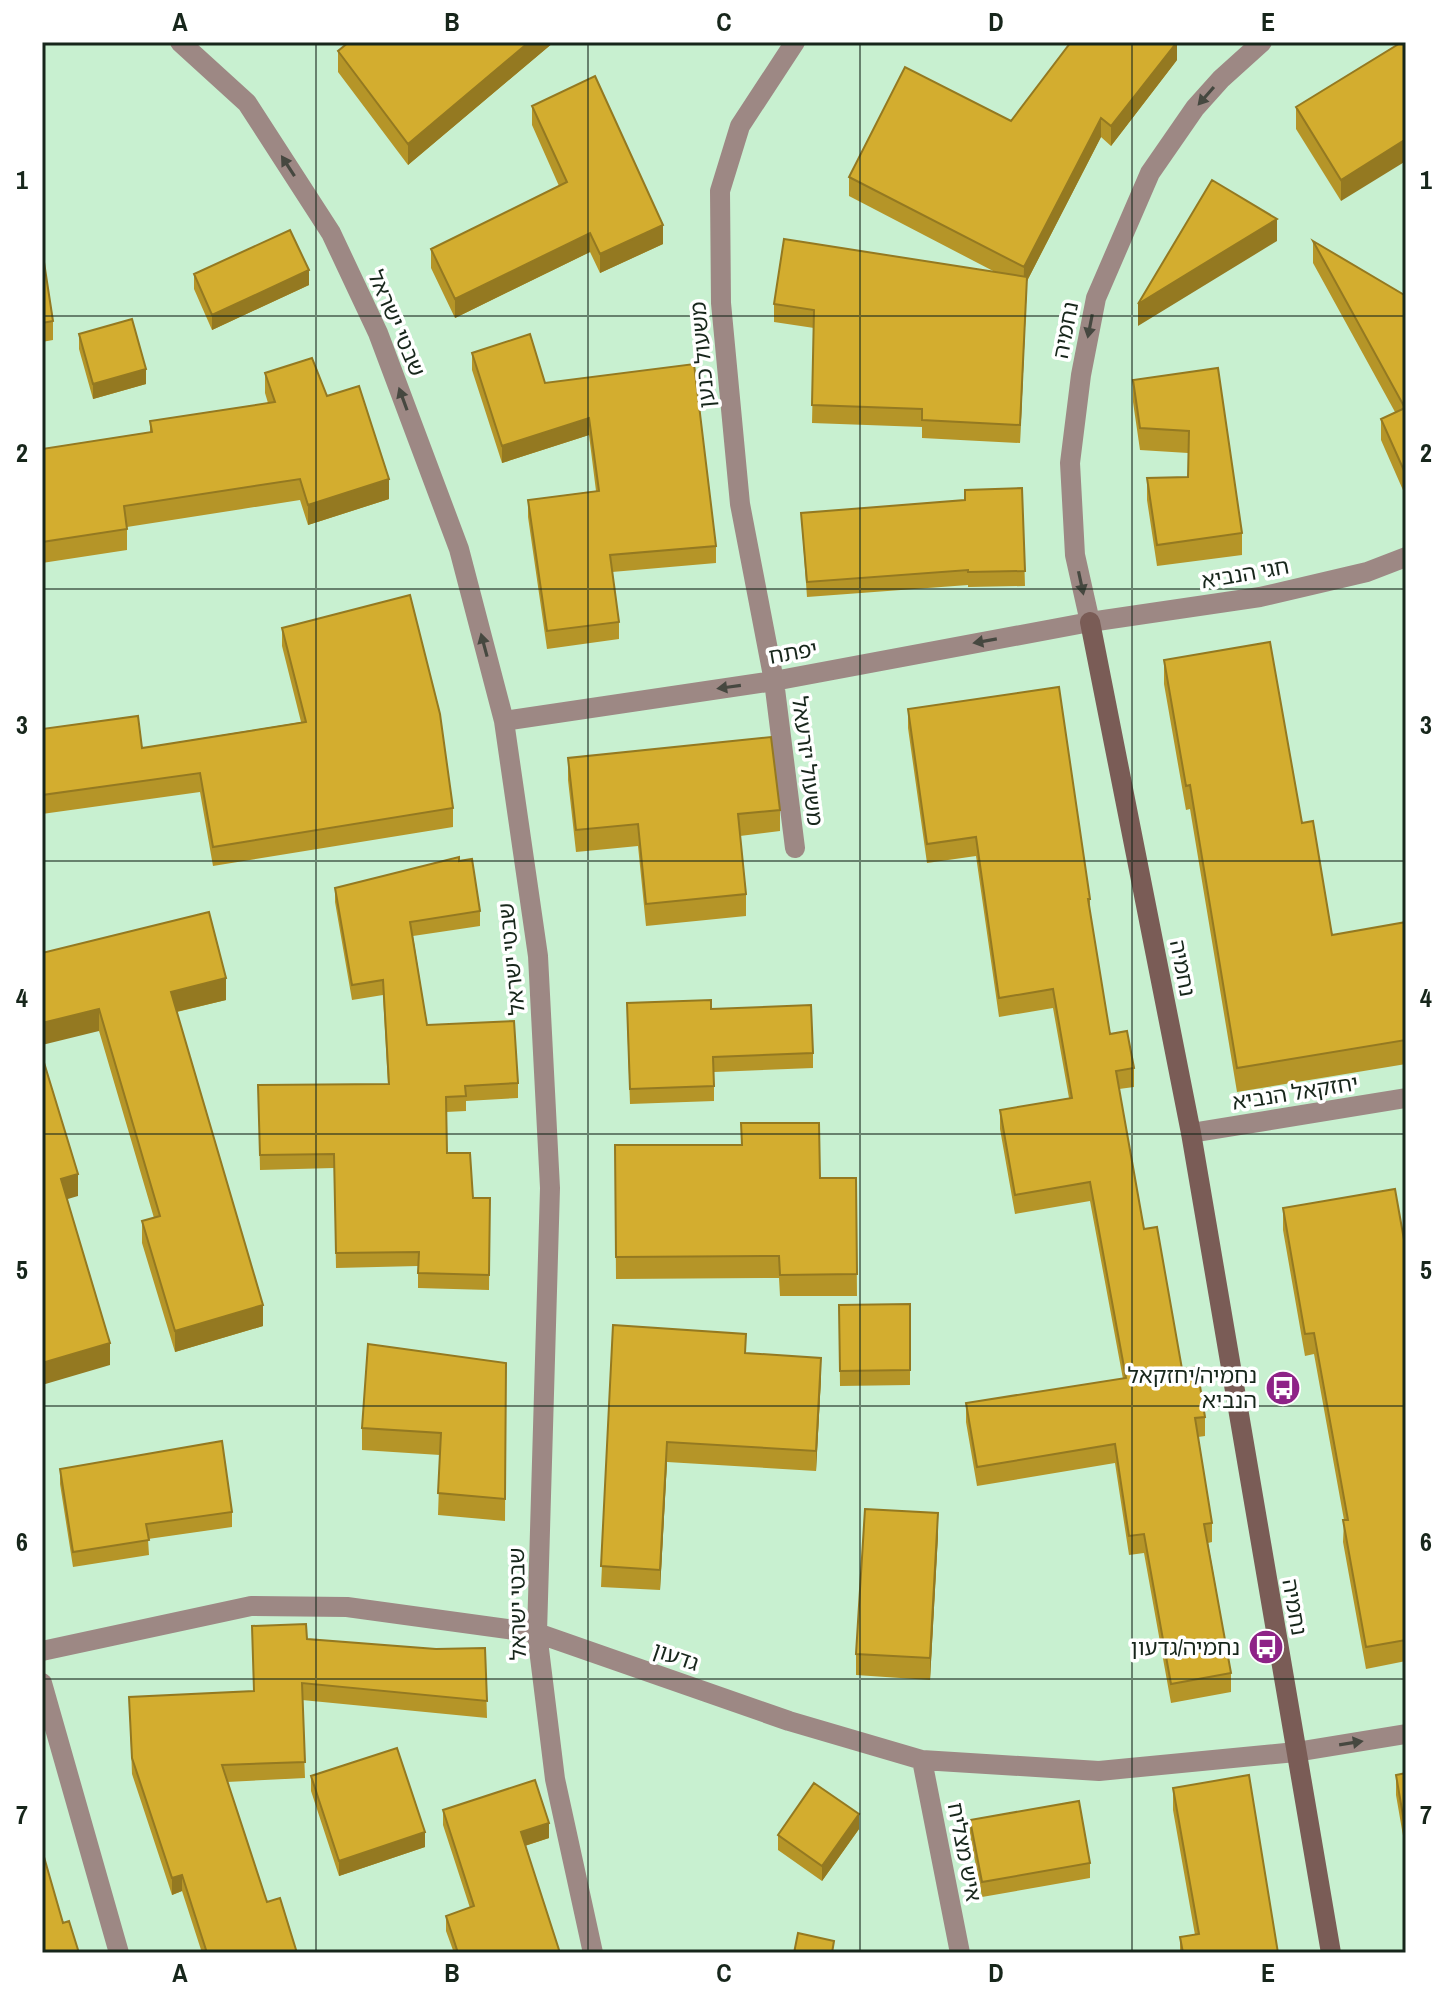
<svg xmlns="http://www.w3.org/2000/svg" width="1448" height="1995" viewBox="0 0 1448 1995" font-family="'Archivo Narrow','Noto Sans Hebrew',sans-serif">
	<rect width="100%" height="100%" fill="#c8f0d0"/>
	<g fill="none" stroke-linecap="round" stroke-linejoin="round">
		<path stroke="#9d8884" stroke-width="20" d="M180,42L247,103L331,233L378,333L459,549L504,721L538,956L550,1188L537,1633L555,1779L593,1953
			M1090,622L1075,555L1070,463L1081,375L1096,298L1150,173L1195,108L1221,79L1262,42
			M504,721L774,681L1090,622L1260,597L1367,572L1406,557
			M795,848L774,681L740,504L721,303L720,191L740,126L795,42
			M1191,1133L1406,1098
			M42,1651L251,1606L347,1607L537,1633L789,1721L922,1760L1099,1771L1296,1752L1406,1734
			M42,1683L119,1953
			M922,1760L960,1953"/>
		<path stroke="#7a5c56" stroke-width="20" d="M1090,622L1191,1133L1331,1953"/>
	</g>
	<path fill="#b59528" d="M554,42L408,165L338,72V51Z
		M1402,42L1341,201L1296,129V107Z
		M1177,60L1111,146L1101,137L1027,281L1020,443L922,438V427L812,423L814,328L774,322V304L997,273L849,196V177L1011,121Z
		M532,106L663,244L600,273L590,252L455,318L431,268V249L559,186L532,125Z
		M1313,241L1406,296V497L1381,440V419L1395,412L1313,263Z
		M42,249L53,321V340L42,342Z
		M194,274L309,285L212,330L194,289Z
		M79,334L146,384L93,399L79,349Z
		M472,353L545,383L694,364L716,546V563L612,572L619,622V639L547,649L528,517V500L596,491L589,435L502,463L472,370Z
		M1218,368L1242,533V555L1157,566L1147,500V478L1188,477V453L1140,450L1133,402V380Z
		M265,373L327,396L389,499L308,525L300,500L127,527V550L42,563V449L150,432V421L268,403L265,393Z
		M1022,488L1025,586L968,587V585L807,597L801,513L965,500Z
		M282,628L453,808V827L213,866L200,792L42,814V729L142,748L301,722L282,646Z
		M1164,660L1302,823L1332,935L1406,922V1064L1237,1092L1190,809L1186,810L1164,684Z
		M908,709L1090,899V913L1110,1034L1134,1068V1087L1119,1089L1144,1229L1182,1369L1205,1417V1436L1198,1437L1212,1523V1542L1208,1543L1231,1673V1692L1171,1703L1144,1553L1129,1555L1115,1463L977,1486L966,1422V1403L1123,1379L1090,1201L1015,1214L1000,1129V1110L1069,1098L1053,1008L999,1017L976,856L927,863L908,728Z
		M568,758L780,810V831L740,836L746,894V916L646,926L638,846L576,852L568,780Z
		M459,861L480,911V926L413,936L427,1025L518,1083V1098L466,1101V1111L446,1112L447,1153L473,1198H490L489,1290L418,1288V1266L336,1268L334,1168L260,1170L258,1085L388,1084L383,995L352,1000L335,902V888Z
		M42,953L226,1000L177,1012L263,1326L175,1352L142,1243V1221L154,1218L99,1031Z
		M711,1009L813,1053V1068L714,1072V1101L630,1104L627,1018Z
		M615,1145L820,1178H856L857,1296H780L779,1278L616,1279Z
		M1283,1208L1406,1251V1661L1366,1669L1343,1542L1344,1520L1314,1354L1305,1356L1283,1230Z
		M910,1304V1385L840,1386L839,1305Z
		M613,1325L746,1353L821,1378L816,1471L667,1462L660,1590L601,1587Z
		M506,1363L505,1521L438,1515L440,1455L362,1450V1428Z
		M60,1469L232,1512V1527L148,1539L149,1555L73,1567L60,1484Z
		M938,1535L930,1680L856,1675V1654Z
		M307,1639L436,1649L485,1648L487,1718L302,1700L305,1778L227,1782L267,1902L297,1953H202L182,1891L172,1895L132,1774L129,1697L253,1691Z
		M1406,1773V1853L1396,1795V1775Z
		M311,1776L425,1847L339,1876L311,1791Z
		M1173,1788L1278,1953H1180V1937L1195,1935L1173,1810Z
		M443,1810L549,1838L525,1846L560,1953H454L446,1931V1916L470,1908L443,1825Z
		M970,1820L1090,1863V1878L982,1897L970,1835Z
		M859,1829L822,1881L778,1850V1835Z"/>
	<path fill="#947921" d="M529,42H554L408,165V144Z
		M1177,42V60L1111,146V126Z
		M1101,118V137L1027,281L1020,443L1024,267Z
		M1406,139V161L1341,201V180Z
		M1277,219V241L1138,326V304Z
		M663,225V244L600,273V254Z
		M590,233V252L455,318V299Z
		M309,270V285L212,330V315Z
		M146,369V384L93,399V384Z
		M589,418V435L502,463V446Z
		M389,479V499L308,525V505Z
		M226,978V1000L171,1013V992Z
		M99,1009V1031L42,1045V1023Z
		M78,1174V1196L61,1201V1179Z
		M263,1305V1326L175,1352V1331Z
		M110,1343V1365L42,1385V1363Z
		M821,1358V1378L816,1471V1451Z
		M667,1442V1462L660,1590V1570Z
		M938,1513V1535L930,1680V1658Z
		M859,1814V1829L822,1881V1866Z
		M549,1823V1838L521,1847V1832Z
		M425,1832V1847L339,1876V1861Z
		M182,1875V1891L172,1895V1878Z"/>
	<path fill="#d3ad2f" stroke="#947921" stroke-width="2" d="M349,42H529L408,144L338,51Z
		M1071,42H1177L1111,126L1101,118L1024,267L849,177L905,67L1011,121Z
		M1402,42H1406V139L1341,180L1296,107Z
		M595,76L663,225L600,254L590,233L455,299L431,249L567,182L532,106Z
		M1212,180L1277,219L1138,304Z
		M290,230L309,270L212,315L194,274Z
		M784,239L1027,277L1020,425L922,420V409L812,405L814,310L774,304Z
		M1313,241L1406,296V475L1381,419L1405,408Z
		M42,249L53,321L42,323Z
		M132,319L146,369L93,384L79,334Z
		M530,334L545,383L694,364L716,546L610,555L619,622L547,631L528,500L599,491L589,418L502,446L472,353Z
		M312,358L327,396L359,386L389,479L308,505L300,479L124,506L127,529L42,542V449L152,432L150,421L275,402L265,373Z
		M1218,368L1242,533L1157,545L1147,478L1188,477L1189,431L1140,428L1133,380Z
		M1022,488L1025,571L968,572V570L807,582L801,513L965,500V490Z
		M410,595L440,714L453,808L213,847L200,773L42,795V729L138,716L142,748L306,722L282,628Z
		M1270,642L1302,823L1313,821L1332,935L1406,922V1040L1237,1068L1190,785L1186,786L1164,660Z
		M1059,687L1090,899H1088L1110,1034L1127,1031L1134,1068L1116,1071L1144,1229L1157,1227L1182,1369L1197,1367L1205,1417L1195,1418L1212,1523L1204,1524L1231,1673L1171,1684L1144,1534L1129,1536L1115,1444L977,1467L966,1403L1126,1378L1090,1182L1015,1195L1000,1110L1072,1098L1053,989L999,998L976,837L927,844L908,709Z
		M771,737L780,810L738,814L746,894L646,904L638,824L576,830L568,758Z
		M459,857V861L472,859L480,911L410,922L427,1025L514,1021L518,1083L465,1086L466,1096L446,1097L447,1153H470L473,1198H490L489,1275L418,1273L419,1252L336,1253L334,1154L260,1155L258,1085L389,1084L383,980L352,985L335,888Z
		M209,912L226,978L171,992L263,1305L175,1331L142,1221L160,1216L99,1009L42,1023V953Z
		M711,1000V1009L811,1005L813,1053L713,1057L714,1086L630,1089L627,1003Z
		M42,1056L78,1174L61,1179L110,1343L42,1363Z
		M741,1123H819L820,1178H856L857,1274L780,1275L779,1256L616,1257L615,1145H742Z
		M1395,1189L1406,1251V1640L1366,1647L1343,1520H1348L1314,1333L1305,1334L1283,1208Z
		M910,1304V1370L840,1371L839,1305Z
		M613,1325L746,1334L745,1353L821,1358L816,1451L667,1442L660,1570L601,1566Z
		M368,1344L506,1363L505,1499L438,1493L441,1433L362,1428Z
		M222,1441L232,1512L146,1524L149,1540L73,1552L60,1469Z
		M865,1509L938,1513L930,1658L856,1654Z
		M306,1624L307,1639L436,1649L485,1648L487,1701L302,1683L305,1762L222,1765L267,1902L280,1898L297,1953H207L182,1875L172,1878L132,1758L129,1697L254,1691L252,1626Z
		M397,1748L425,1832L339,1861L311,1776Z
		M1406,1773V1833L1396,1775Z
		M1249,1775L1278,1953H1183L1180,1937L1199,1934L1173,1788Z
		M535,1780L549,1823L521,1832L560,1953H458L446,1916L474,1906L443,1810Z
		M814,1783L859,1814L822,1866L778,1835Z
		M1079,1801L1090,1863L982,1882L970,1820Z
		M42,1850L63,1923L69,1921L79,1953H42Z
		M798,1933L834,1941L832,1953H794Z"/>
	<defs><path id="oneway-solid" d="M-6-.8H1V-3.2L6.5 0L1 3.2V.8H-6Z" transform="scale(2)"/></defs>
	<g fill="#464840">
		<use href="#oneway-solid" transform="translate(1206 96) rotate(131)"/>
		<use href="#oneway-solid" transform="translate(288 166) rotate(-123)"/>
		<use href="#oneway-solid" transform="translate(1090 326) rotate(101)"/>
		<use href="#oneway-solid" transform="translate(403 399) rotate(-110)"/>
		<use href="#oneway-solid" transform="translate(1081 583) rotate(78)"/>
		<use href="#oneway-solid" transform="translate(985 641) rotate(170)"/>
		<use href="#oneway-solid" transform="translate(484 645) rotate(-105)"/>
		<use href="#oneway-solid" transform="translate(729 687) rotate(172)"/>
		<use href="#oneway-solid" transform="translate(1351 1743) rotate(-9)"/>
	</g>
	<path fill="none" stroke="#17261b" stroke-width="2" stroke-opacity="0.55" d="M316,42V1953M588,42V1953M860,42V1953M1132,42V1953M42,316H1406M42,589H1406M42,861H1406M42,1134H1406M42,1406H1406M42,1679H1406"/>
	<defs>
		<symbol id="bus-disc" viewBox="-11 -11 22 22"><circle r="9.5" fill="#8e2387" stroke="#fff"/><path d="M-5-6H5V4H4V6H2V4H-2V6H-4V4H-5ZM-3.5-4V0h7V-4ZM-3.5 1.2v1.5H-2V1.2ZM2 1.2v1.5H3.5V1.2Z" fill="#fff"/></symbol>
	</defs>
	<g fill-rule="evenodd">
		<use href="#bus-disc" x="1263" y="1368" width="40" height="40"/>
		<use href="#bus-disc" x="1246" y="1627" width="40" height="40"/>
	</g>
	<g text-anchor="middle" stroke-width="7" stroke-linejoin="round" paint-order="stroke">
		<g font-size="22" fill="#17261b" stroke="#fff">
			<text transform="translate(397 323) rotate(67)" y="8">שבטי ישראל</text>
			<text transform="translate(1065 330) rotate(-79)" y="8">נחמיה</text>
			<text transform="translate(702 355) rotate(-95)" y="8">משעול כנען</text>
			<text transform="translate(1245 573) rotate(-10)" y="8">חגי הנביא</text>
			<text transform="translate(793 652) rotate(-10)" y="8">יפתח</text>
			<text transform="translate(808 761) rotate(83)" y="8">משעול יזרעאל</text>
			<text transform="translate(511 959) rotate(-96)" y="8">שבטי ישראל</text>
			<text transform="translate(1183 968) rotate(79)" y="8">נחמיה</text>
			<text transform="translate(1295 1092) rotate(-9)" y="8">יחזקאל הנביא</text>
			<text transform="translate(517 1604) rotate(-91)" y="8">שבטי ישראל</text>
			<text transform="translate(1295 1607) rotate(80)" y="8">נחמיה</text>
			<text transform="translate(676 1656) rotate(19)" y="8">גדעון</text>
			<text transform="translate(965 1852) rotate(79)" y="8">איש מצליח</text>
		</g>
		<g font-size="22" fill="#17261b" stroke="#fff" text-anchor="end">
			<text x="1257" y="1383">נחמיה/יחזקאל<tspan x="1257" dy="25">הנביא</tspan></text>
			<text x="1240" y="1655">נחמיה/גדעון</text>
		</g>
	</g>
	<rect width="1448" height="1995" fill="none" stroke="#ffffff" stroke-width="88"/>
	<rect x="44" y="44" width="1360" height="1907" fill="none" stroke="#17261b" stroke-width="3"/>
	<g font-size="26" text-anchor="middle" font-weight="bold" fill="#17261b">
		<text x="180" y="31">A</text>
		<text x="452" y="31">B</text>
		<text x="724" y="31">C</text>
		<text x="996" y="31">D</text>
		<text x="1268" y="31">E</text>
		<text x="22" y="189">1</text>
		<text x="1426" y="189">1</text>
		<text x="22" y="462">2</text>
		<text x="1426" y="462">2</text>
		<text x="22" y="734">3</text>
		<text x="1426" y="734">3</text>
		<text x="22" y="1007">4</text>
		<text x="1426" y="1007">4</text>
		<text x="22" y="1279">5</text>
		<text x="1426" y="1279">5</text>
		<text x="22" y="1551">6</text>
		<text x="1426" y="1551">6</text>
		<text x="22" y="1824">7</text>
		<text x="1426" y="1824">7</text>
		<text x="180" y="1982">A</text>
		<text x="452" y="1982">B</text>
		<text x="724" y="1982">C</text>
		<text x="996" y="1982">D</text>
		<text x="1268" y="1982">E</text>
	</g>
</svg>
